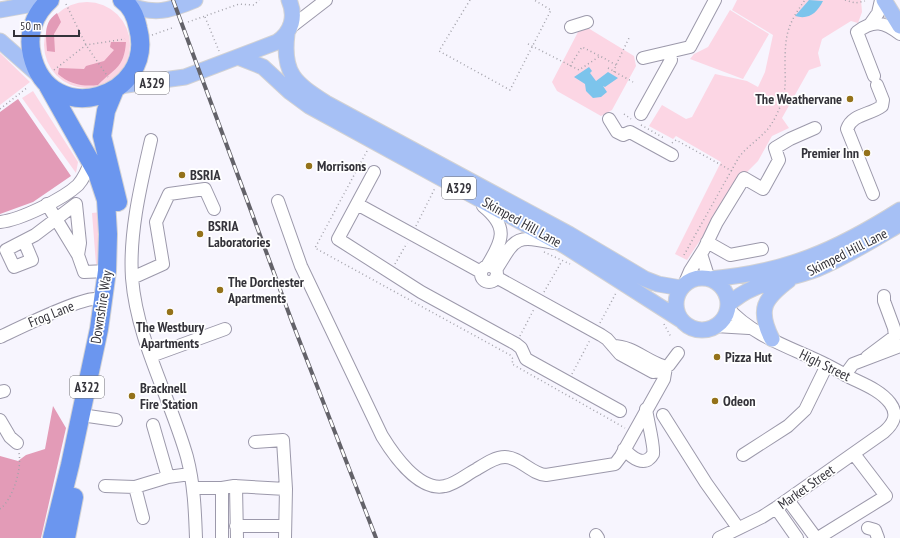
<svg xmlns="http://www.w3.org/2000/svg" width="900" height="538" viewBox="0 0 900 538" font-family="'PT Sans Narrow',sans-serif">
	<rect width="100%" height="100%" fill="#f7f5fe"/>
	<path fill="#fcd6e4" d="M737,0H861L862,12L858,23L851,21L822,39L818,53L821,66L809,70L782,118L789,128L772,136L758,161L743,176L687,260L675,254L721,162L676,136L673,139L649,126L662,105L686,119L692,117L715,74L747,81L758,87L765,72L773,35L732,10Z
		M44 45a43 43 0 1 1 86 0a43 43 0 1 1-86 0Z
		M730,10L769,34L743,79L690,59L694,54L708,47Z
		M588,28L634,56L636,66L612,110L601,116L557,91L552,82L578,32Z
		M0,53L30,82L0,105Z
		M33,91L78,162L76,173L22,98Z
		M102,212L104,263L96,264L92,213Z"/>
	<path fill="#e39bb7" d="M57,13L61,22L54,34L55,52L47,51C46,35 43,23 57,13Z
		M111,42H126C124,69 114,68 98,85C83,87 69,84 58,74L59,68L84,69L86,66L104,61L114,50L110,47Z
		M18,99L71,176L33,202L0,214V112Z
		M53,406L66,428L41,538H0V456L18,461L26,455L45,449Z"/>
	<path fill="#7cc4ec" d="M809,0L823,1C817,13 809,20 795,16Z
		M589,67L592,71L590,73L596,81L608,72L618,78L605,87L603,86L607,92L601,97L593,98L586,91L585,84L574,77Z"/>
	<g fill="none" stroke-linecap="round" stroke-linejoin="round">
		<defs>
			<path id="minor" d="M871,23L878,13L881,0
				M291,27L326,0
				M571,27L587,22
				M643,58L690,47L715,0
				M874,76L857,32C874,19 884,22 900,34
				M641,114L671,60L670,52
				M609,119L617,132L623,135L630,132L672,155
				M151,140C141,184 129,232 132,278C137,341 170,397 187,457C194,484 195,510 196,538
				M374,172L338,239L421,292L516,344L521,348L526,359L620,411
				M873,194L847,129C852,114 870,115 882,106L883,100L877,85
				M278,201L301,266L382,436C393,454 419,492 445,486C456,484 467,474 477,469C485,464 495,457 505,457C520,457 531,474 546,475L615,464L621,456L664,379L666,367
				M47,204L78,255L84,272L107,271
				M357,204L481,272
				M483,206C509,227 503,240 487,266
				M0,222C20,220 63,199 78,185C84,178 88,169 91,160
				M24,241L32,260L14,267L6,250L35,235L76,204L80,243L78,255
				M707,242L730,255L762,249
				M701,254L709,279
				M481 274a8 8 0 1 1 16 0a8 8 0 1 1-16 0Z
				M496,270C516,237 515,235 554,243
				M496,277L601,335L607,339L620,354L653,372L661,371L669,365L678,353
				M132,278L163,264L156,222L169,194L205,189L214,209
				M684,285L690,271L704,249L717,222L744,178L763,189L779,160L775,148L790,139L815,128
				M715,326L749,328
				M0,337C17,329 80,298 95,299C98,299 101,301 104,301
				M613,346C632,346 645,360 663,366
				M151,356L225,329
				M867,357L895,336L894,328L884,301V296
				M845,375L853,364L900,346
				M0,392L4,391
				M81,415L116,420
				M663,415L706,483L736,525
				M0,420L10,437L17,443
				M153,425L168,477
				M255,442L283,440L286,489L285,538
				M624,449C632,458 645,468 653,454C655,448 647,418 646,409
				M743,455L788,426L805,410L827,365
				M105,486L135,487L168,477L190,474
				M236,486L237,538
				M135,487L143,518
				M194,488H222L234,486L286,489
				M788,500L816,538
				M776,508L797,538
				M236,526H285
				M868,528L875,530L878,538
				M596,535L598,538
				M222,538V488
				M719,538L762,517L776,508L884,432C893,424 899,415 890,403C880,390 863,384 849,377C842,373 835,369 827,365C793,348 753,337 727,307
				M818,538L886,496L854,454"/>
			<path id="major" d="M884,0L900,26
				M128,5C155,15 169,11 195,0
				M0,10L50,1
				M287,34C282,74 295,83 326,103L569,234L645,279L658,284L681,288
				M0,41L41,77
				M238,57L263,67L290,92L309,106L565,246L681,320
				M119,86L185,77L277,42C292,32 296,16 289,0
				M676 304a26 26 0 1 1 52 0a26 26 0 1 1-52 0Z
				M709,279C785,273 837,250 900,210
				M728,305C754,280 784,282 817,269C846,257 873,240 900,224
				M772,339C757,309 764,299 789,280"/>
			<path id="highway" d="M50,0C34,14 27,34 32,55C49,130 157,98 138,28C136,18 131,6 122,0
				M48,86L97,173L106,200L108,234L107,271L99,329L70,465L52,538
				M115,89L106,111L102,136L118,202
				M66,538L74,497"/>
		</defs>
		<use href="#minor" stroke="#9c99ab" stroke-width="14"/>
		<use href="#major" stroke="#d2d2d4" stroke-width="17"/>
		<use href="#highway" stroke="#d2d2d4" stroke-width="20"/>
		<path stroke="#a4a3ab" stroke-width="1.5" stroke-dasharray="1 3" stroke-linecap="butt" d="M470,0L439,51L510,90L551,10L534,0
			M845,0L855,3L865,1
			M66,4L86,45L108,77
			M205,17L219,51
			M188,22L239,4L254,5L259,0
			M152,35L172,28
			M528,44L579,70L600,56L616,65
			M570,66L582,47L600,56
			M608,68L633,82
			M54,70L86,45L125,39
			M614,72L616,65L629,38
			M0,109L28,87
			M624,114L631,119
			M641,125L664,138
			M672,143L676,140L732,171
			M367,151L315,248L510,355L513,359L512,364L625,428
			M416,226L435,188
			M544,252L570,264
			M684,255L739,157C746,148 755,142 763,134C774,124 781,107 784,93C786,84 785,74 785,65C785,35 787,25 805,0
			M395,264L407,243
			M544,292L562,261
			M600,323L616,293
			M664,324L671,337
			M520,336L534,309
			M572,374L590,340
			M0,509C13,499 22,469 19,453"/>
		<use href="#minor" stroke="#fff" stroke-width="12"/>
		<use href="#major" stroke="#a6c0f5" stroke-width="15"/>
		<use href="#highway" stroke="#6b96ef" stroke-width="18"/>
		<defs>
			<path id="rail" d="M173,0L291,319L376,538"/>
		</defs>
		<use href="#rail" stroke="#636269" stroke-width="4"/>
		<use href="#rail" stroke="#fff" stroke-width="2.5" stroke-dasharray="8" stroke-linecap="butt"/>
	</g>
	<g fill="#94721a" stroke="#fff" stroke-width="1.5">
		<circle cx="850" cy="99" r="4"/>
		<circle cx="867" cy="153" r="4"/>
		<circle cx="309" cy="166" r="4"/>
		<circle cx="182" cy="175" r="4"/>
		<circle cx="200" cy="234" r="4"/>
		<circle cx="220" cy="290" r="4"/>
		<circle cx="170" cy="312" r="4"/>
		<circle cx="717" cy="357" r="4"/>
		<circle cx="132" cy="396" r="4"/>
		<circle cx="715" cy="401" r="4"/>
	</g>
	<g text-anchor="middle" stroke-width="3.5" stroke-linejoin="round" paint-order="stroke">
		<g fill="#fff" stroke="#717075" stroke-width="1">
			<rect x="135" y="72" width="34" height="22" rx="3"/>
			<rect x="442" y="177" width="34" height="22" rx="3"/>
			<rect x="70" y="376" width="34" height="22" rx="3"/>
		</g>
		<g font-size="13" font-weight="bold" fill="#34333a">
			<text x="152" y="88">A329</text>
			<text x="459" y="193">A329</text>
			<text x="87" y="392">A322</text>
		</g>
		<g font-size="14" font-weight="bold" fill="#34333a" stroke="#fff" text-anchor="start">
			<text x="842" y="104" text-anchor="end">The Weathervane</text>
			<text x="859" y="158" text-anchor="end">Premier Inn</text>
			<text x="317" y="171">Morrisons</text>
			<text x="190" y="180">BSRIA</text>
			<text x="208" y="231">BSRIA<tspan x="208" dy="16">Laboratories</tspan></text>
			<text x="228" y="287">The Dorchester<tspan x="228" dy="16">Apartments</tspan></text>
			<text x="170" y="332" text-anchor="middle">The Westbury<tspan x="170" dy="16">Apartments</tspan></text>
			<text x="725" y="362">Pizza Hut</text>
			<text x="140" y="393">Bracknell<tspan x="140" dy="16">Fire Station</tspan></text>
			<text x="723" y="406">Odeon</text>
		</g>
		<g font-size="14" fill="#34333a" stroke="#fff">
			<text transform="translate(522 222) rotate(29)" y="5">Skimped Hill Lane</text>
			<text transform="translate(847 252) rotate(-27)" y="5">Skimped Hill Lane</text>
			<text transform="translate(101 307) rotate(-81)" y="5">Downshire Way</text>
			<text transform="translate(51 314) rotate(-22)" y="5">Frog Lane</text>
			<text transform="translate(825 365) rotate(26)" y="5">High Street</text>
			<text transform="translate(806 487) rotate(-35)" y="5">Market Street</text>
		</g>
	</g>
	<path d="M14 30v6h65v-6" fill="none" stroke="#34333a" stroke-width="2"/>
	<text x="20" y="30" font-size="12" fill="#34333a" stroke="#ffffff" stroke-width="3" paint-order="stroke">50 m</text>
</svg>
